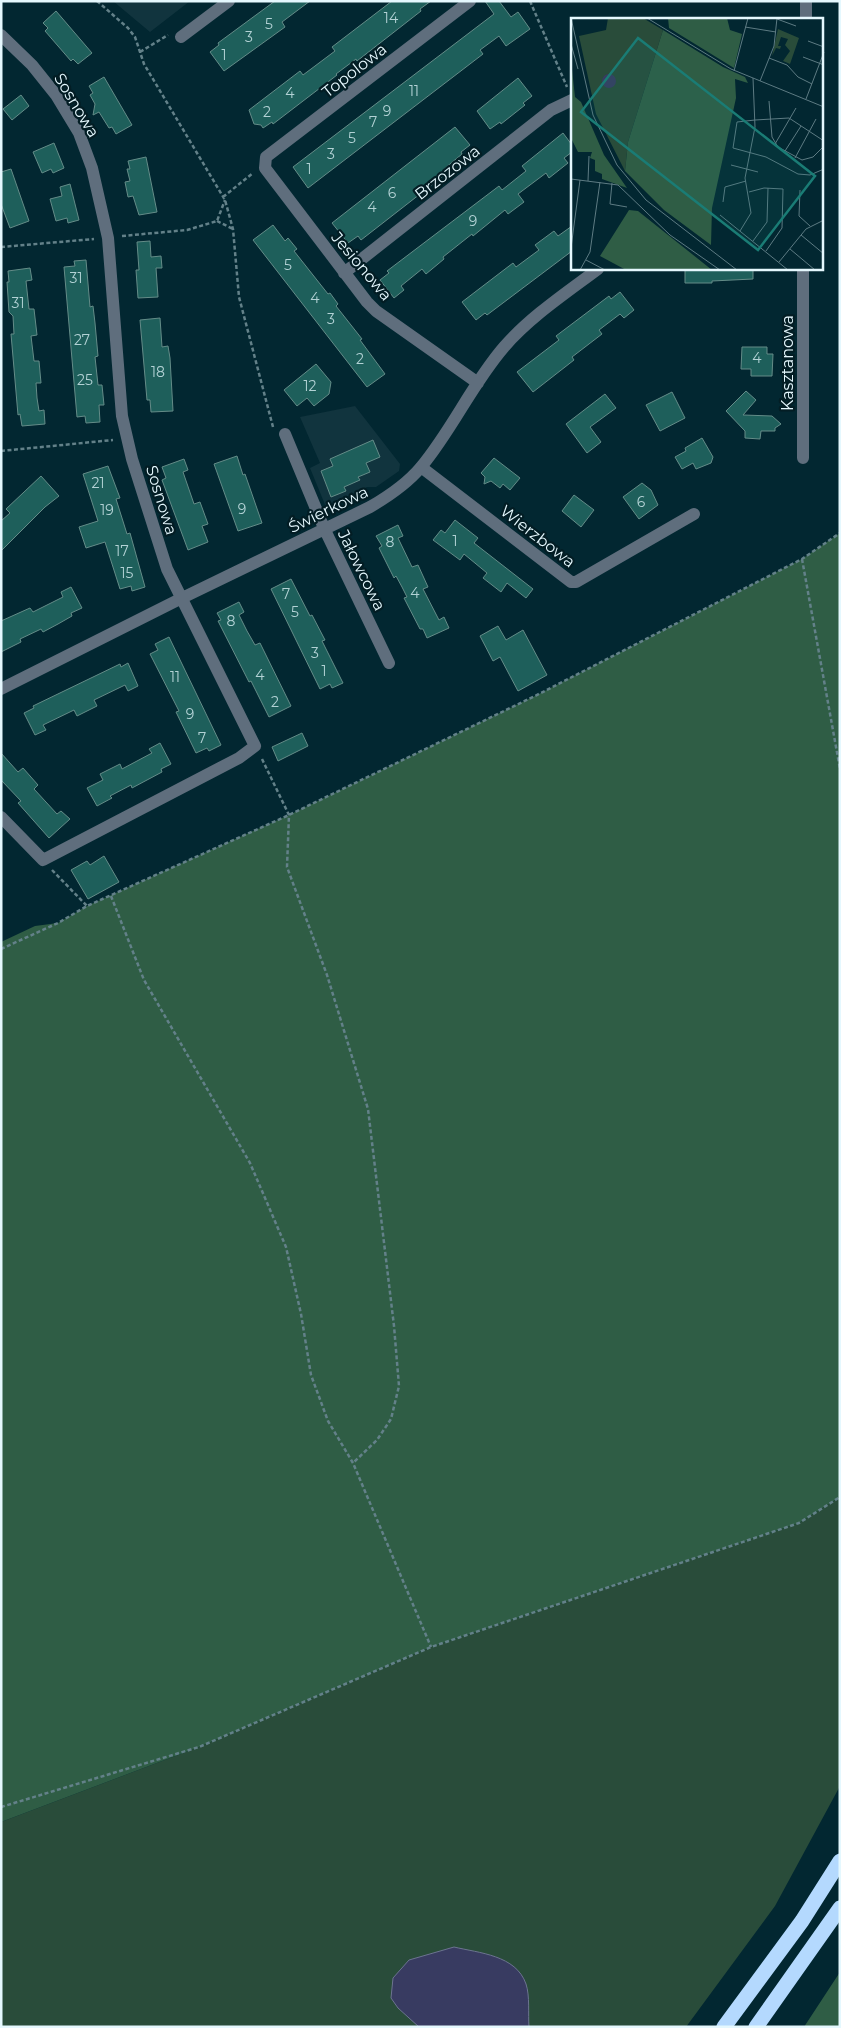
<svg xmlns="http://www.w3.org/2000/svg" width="841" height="2028" viewBox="0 0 841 2028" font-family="Montserrat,sans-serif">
	<rect width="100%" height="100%" fill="#022731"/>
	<path fill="#11343e" d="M113,1H190L150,32Z
		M355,406L400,464L399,471L376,487H367L326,507L310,468L320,463L300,417Z"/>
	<path fill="#294c3a" d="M840,1497V1786L775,1906L686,2027H1V1822L199,1747L431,1647L799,1523Z"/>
	<path fill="#2f5d45" d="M840,533V1497L799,1523L431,1647L199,1747L1,1822V942L35,926L58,923L87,906L289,815L535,696L802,559Z
		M840,1972V2027H804Z"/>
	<path fill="#383b61" stroke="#6c7490" d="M454,1947C479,1953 516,1955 526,1984C530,1996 528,2014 529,2027H419L398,2008L391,1998L393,1978L409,1960Z"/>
	<path fill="#1e5f5b" stroke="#648c88" d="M275,1H310L282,22L285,27L224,71L210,52L219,45L218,43Z
		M392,1H431L420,9L421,11L357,61L356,59L336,74L337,75L273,124L272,122L263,128L261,125L254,124L249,110L300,71L303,75L335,51L332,47Z
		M485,1H499L511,17L518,12L530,29L506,46L499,36L480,50L483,54L308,188L293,167L494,14Z
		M56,11L92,53L78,64L73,59L71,61L45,31L48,28L43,23Z
		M104,77L132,125L116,134L112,127L109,128L99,112L93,115L95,104L90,95L93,93L89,86Z
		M518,78L532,96L523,103L525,105L501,124L500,122L490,129L477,111Z
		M21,95L29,106L12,120L3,109Z
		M455,127L470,145L461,152L462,154L444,169L447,173L361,240L358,236L348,243L332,223Z
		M563,133L572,145V152L564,158L568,163L549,178L546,173L518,194L524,202L508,214L505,210L473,236L472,234L443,257L444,259L426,274L422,269L401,286L404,290L394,298L380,280L389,273L387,271L499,186L502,190L526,171L522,166Z
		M54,143L64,168L53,173L51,169L42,173L33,152Z
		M146,157L157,212L139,215L133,196L128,197L125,182L130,181L127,169H130L128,161Z
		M11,169L29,221L10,228L1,204V172Z
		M70,184L79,220L68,223L67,218L56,221L50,199L62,196L60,187Z
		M273,225L285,241L288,238L297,249L294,251L328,294L330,293L338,304L336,306L362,339L360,340L385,374L367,387L253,240Z
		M572,226V251L487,315L485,313L476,320L462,302L513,263L516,267L539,250L535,245L554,231L558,236Z
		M150,241L151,257L161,256L162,268H156L158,297L138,298L136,270H139L137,242Z
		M86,260L90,307L93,306L95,323L98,356L95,357L98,385H102L104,405H99L100,422L86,423L85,416L77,417L64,267L75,266L74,261Z
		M30,268L32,280L26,281L29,309H34L37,335L31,336L34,361H39L41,383H36L37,398L39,411L44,410L45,424L22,426L20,414L18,415L11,334H14L13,316L9,312L7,282H9L8,271Z
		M685,269H753V279L712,281V283H685Z
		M620,292L634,310L624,318L620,314L599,330L602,334L572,357L574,360L533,392L517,372L559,340L556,336L609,296L611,299Z
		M160,318L162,347L168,346L170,358L173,411L151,412L150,400H147L140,320Z
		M742,347H767V354H773L772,376H751V369H741Z
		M316,364L331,382L329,394L314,406L307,398L297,406L284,390Z
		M746,391L756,400L743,415L772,416L781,424L775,428V431H761L760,439L745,438V431L726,411Z
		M672,392L685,418L660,431L646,405Z
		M605,394L616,408L590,427L601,442L587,453L566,424Z
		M702,438L713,457L711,463L696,469L693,463L682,469L675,457L686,451L685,448Z
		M373,440L380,457L366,463L370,472L358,477L360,480L344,487L346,491L331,497L321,471L333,466L330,459Z
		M237,456L243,475L245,474L262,523L238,531L214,464Z
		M494,458L520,478L510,490L503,484L500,488L491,481L484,484L485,477L481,473Z
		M184,459L188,470L183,472L194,504L200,502L208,524L202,526L208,542L188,550L162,480L166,478L162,467Z
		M108,466L120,498L116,499L127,534L130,533L145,587L132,591L131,586L120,589L105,542L86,548L79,527L98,521L83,474Z
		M41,476L59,496L45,507L1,551V521L10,513L6,509Z
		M642,483L651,490L658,505L639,519L623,497Z
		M574,495L594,510L581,527L562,511Z
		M455,520L478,538L474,543L533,589L526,598L507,583L501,592L483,578L487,573L464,554L460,560L433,540L441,530L445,533Z
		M398,525L403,536L398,538L412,567L418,565L428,587L423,589L439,620L444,617L449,628L427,638L423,629H420L404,598L407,597L402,587L396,576L394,578L379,548L382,546L376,536Z
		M291,579L310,616L312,615L325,640L322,641L343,683L332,688L330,684L320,689L271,589Z
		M71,587L82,608L71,613L72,616L58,624L43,632L41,629L20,639L21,642L1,652V621L30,608L33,612L63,597L61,592Z
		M239,602L244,612L239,615L247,631L255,645L260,643L291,706L269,717L251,681L249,682L218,621L221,620L217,613Z
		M498,626L506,640L523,630L547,675L518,691L500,657L493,661L480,636Z
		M169,637L221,745L209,751L207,748L196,753L176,712L179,711L150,654L158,650L155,644Z
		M128,663L138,686L128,691L125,685L94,700L97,706L77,716L74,710L43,725L46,730L35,735L24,713L34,708L33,706L120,664L121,667Z
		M302,733L308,746L278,761L272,747Z
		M160,743L171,764L161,769L162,772L132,788L131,785L110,796L112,798L97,806L87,788L103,780L100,774L120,764L122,769L152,753L149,749Z
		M1,753L18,772L23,768L38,785L34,789L57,814L61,811L70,819L49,838L18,803L21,801L1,780Z
		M104,856L119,882L88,899L71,870L87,861L90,865Z"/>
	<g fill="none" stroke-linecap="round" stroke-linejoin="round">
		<path stroke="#638189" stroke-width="2.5" stroke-dasharray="4 2.5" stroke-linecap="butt" d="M97,1L128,28L135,37L144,64L225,200L233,229L239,297L273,427
			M530,1L567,87
			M140,52L168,35
			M223,197L253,173
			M217,221L233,229
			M122,236L187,230L217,221L225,200
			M1,247L94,239
			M1,451L113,440
			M802,559L840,769
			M262,759L289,815L287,867L327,975L368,1109L394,1326L399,1386L391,1419L377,1440L353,1463
			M52,870L87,906
			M111,896L144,980L250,1163L286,1247L301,1314L311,1375L328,1421L353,1463L431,1647
			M1,949L58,923L87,906L289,815L535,696L802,559L840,533
			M1,1807L199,1747L431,1647L799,1523L840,1497"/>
		<path stroke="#5f6e7d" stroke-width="12" d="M470,1L266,157L265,168L367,302L376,311L478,383
			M806,19V1
			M1,35L32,65L56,95L79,133L92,168L108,238L122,416L132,459L167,569L255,746L239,758L43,860L1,817
			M181,37L229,1
			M344,273L551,110L572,100
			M285,434L324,528L389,663
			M803,458V269
			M421,467L571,582H576L694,514
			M1,689L180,599L370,507C389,496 407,484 421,467C452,430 472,384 504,347C530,317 566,293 598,269"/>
		<path stroke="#b4d9fe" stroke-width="15" d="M724,2027L802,1921L840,1861
			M756,2027L840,1908"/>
	</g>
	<g text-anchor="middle" stroke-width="4.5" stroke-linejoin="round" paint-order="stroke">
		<g font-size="14" fill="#b3d2d5">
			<text x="391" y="23">14</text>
			<text x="269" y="29">5</text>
			<text x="249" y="42">3</text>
			<text x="224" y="60">1</text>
			<text x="414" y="96">11</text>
			<text x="290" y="98">4</text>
			<text x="387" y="116">9</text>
			<text x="267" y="117">2</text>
			<text x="373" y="127">7</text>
			<text x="352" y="143">5</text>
			<text x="331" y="159">3</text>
			<text x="309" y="174">1</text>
			<text x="392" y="198">6</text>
			<text x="372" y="212">4</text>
			<text x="473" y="226">9</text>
			<text x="288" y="270">5</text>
			<text x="76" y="283">31</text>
			<text x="315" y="303">4</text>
			<text x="18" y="308">31</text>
			<text x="331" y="324">3</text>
			<text x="82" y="345">27</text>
			<text x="757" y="363">4</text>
			<text x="360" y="364">2</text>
			<text x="158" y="377">18</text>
			<text x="85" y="385">25</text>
			<text x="310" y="391">12</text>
			<text x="98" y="488">21</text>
			<text x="641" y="507">6</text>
			<text x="242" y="514">9</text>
			<text x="107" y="515">19</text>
			<text x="455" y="546">1</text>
			<text x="390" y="547">8</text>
			<text x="122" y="556">17</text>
			<text x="127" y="578">15</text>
			<text x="415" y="598">4</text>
			<text x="286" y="599">7</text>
			<text x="295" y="617">5</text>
			<text x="231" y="626">8</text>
			<text x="315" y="658">3</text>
			<text x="324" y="676">1</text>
			<text x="260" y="680">4</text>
			<text x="175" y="682">11</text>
			<text x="275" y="707">2</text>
			<text x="190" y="719">9</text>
			<text x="202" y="743">7</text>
		</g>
		<g font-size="16" fill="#e5f8fe" stroke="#031d24">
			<text transform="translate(354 70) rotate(-38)" y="6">Topolowa</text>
			<text transform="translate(77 105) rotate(59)" y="6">Sosnowa</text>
			<text transform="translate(447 172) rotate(-38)" y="6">Brzozowa</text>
			<text transform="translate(362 266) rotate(50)" y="6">Jesionowa</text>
			<text transform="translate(787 363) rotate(-90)" y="6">Kasztanowa</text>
			<text transform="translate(162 500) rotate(73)" y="6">Sosnowa</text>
			<text transform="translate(328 509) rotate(-26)" y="6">Świerkowa</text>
			<text transform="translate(538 536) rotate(38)" y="6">Wierzbowa</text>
			<text transform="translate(362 570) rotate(64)" y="6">Jałowcowa</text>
		</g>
	</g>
	<g transform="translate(571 18)">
		<rect width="252" height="252" fill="#022731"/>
		<path d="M37,0H72L92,12L57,124L54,153L25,96L8,18L35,12ZM207,11L228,20L219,46L212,43L219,33L214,27L217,21L210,19L207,28H210L209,31L205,30L201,38Z" fill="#294c3a"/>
		<path d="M97,0H156L159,12L171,16L163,50L98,10ZM92,12L152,49L174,59L177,65L164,61L165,80L141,190L140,227L93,192L54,153L57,124ZM0,42L4,79L10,84L33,137L56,170L31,161V156L24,153V142L19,140L21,134H7L0,120ZM58,192L67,193L141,252H55L29,238Z" fill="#2f5d45"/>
		<path d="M31 63a7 7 0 1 1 14 0a7 7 0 1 1-14 0Z" fill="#383b61"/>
		<path fill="none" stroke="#5d7b83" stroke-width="1" d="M0,0L22,97L46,147L75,182L166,252M76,0L160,51L253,89M206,1L225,8M174,9L205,14M237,23L253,29M0,26L7,51M232,39L253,47M198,40L216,47L227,59L241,66M163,53L177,0M189,63L203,28L206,0M235,81L253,34M198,83L201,119L207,129L231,142L242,139L253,128M253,123L218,100L184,102L166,104L162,130L195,139L227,156L239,157L253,151M204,126L225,90M214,133L230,108M224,140L245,101M160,147L187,154M0,161L47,167L99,217L149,252M17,163L18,138M41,165L39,186L56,189M229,172L228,198L239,208M178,174L193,170L212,171L211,210L195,233M152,184L154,169L175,163M149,197L217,252M169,213L180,195L174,160L184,109L182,60M230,217L253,236M182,223L196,204L197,170M0,230L9,162M219,231L244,252M15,242L34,252M208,244L235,211L253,202M9,252L19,234L29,164"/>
		<path fill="#1a7c75" fill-opacity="0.15" stroke="#1a7c75" stroke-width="2.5" d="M67,20L244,158L187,232L10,94Z"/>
		<rect width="252" height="252" fill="none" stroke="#e5f8fe" stroke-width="2.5"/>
	</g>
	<rect width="841" height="2028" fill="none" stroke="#e5f8fe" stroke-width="5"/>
</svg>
